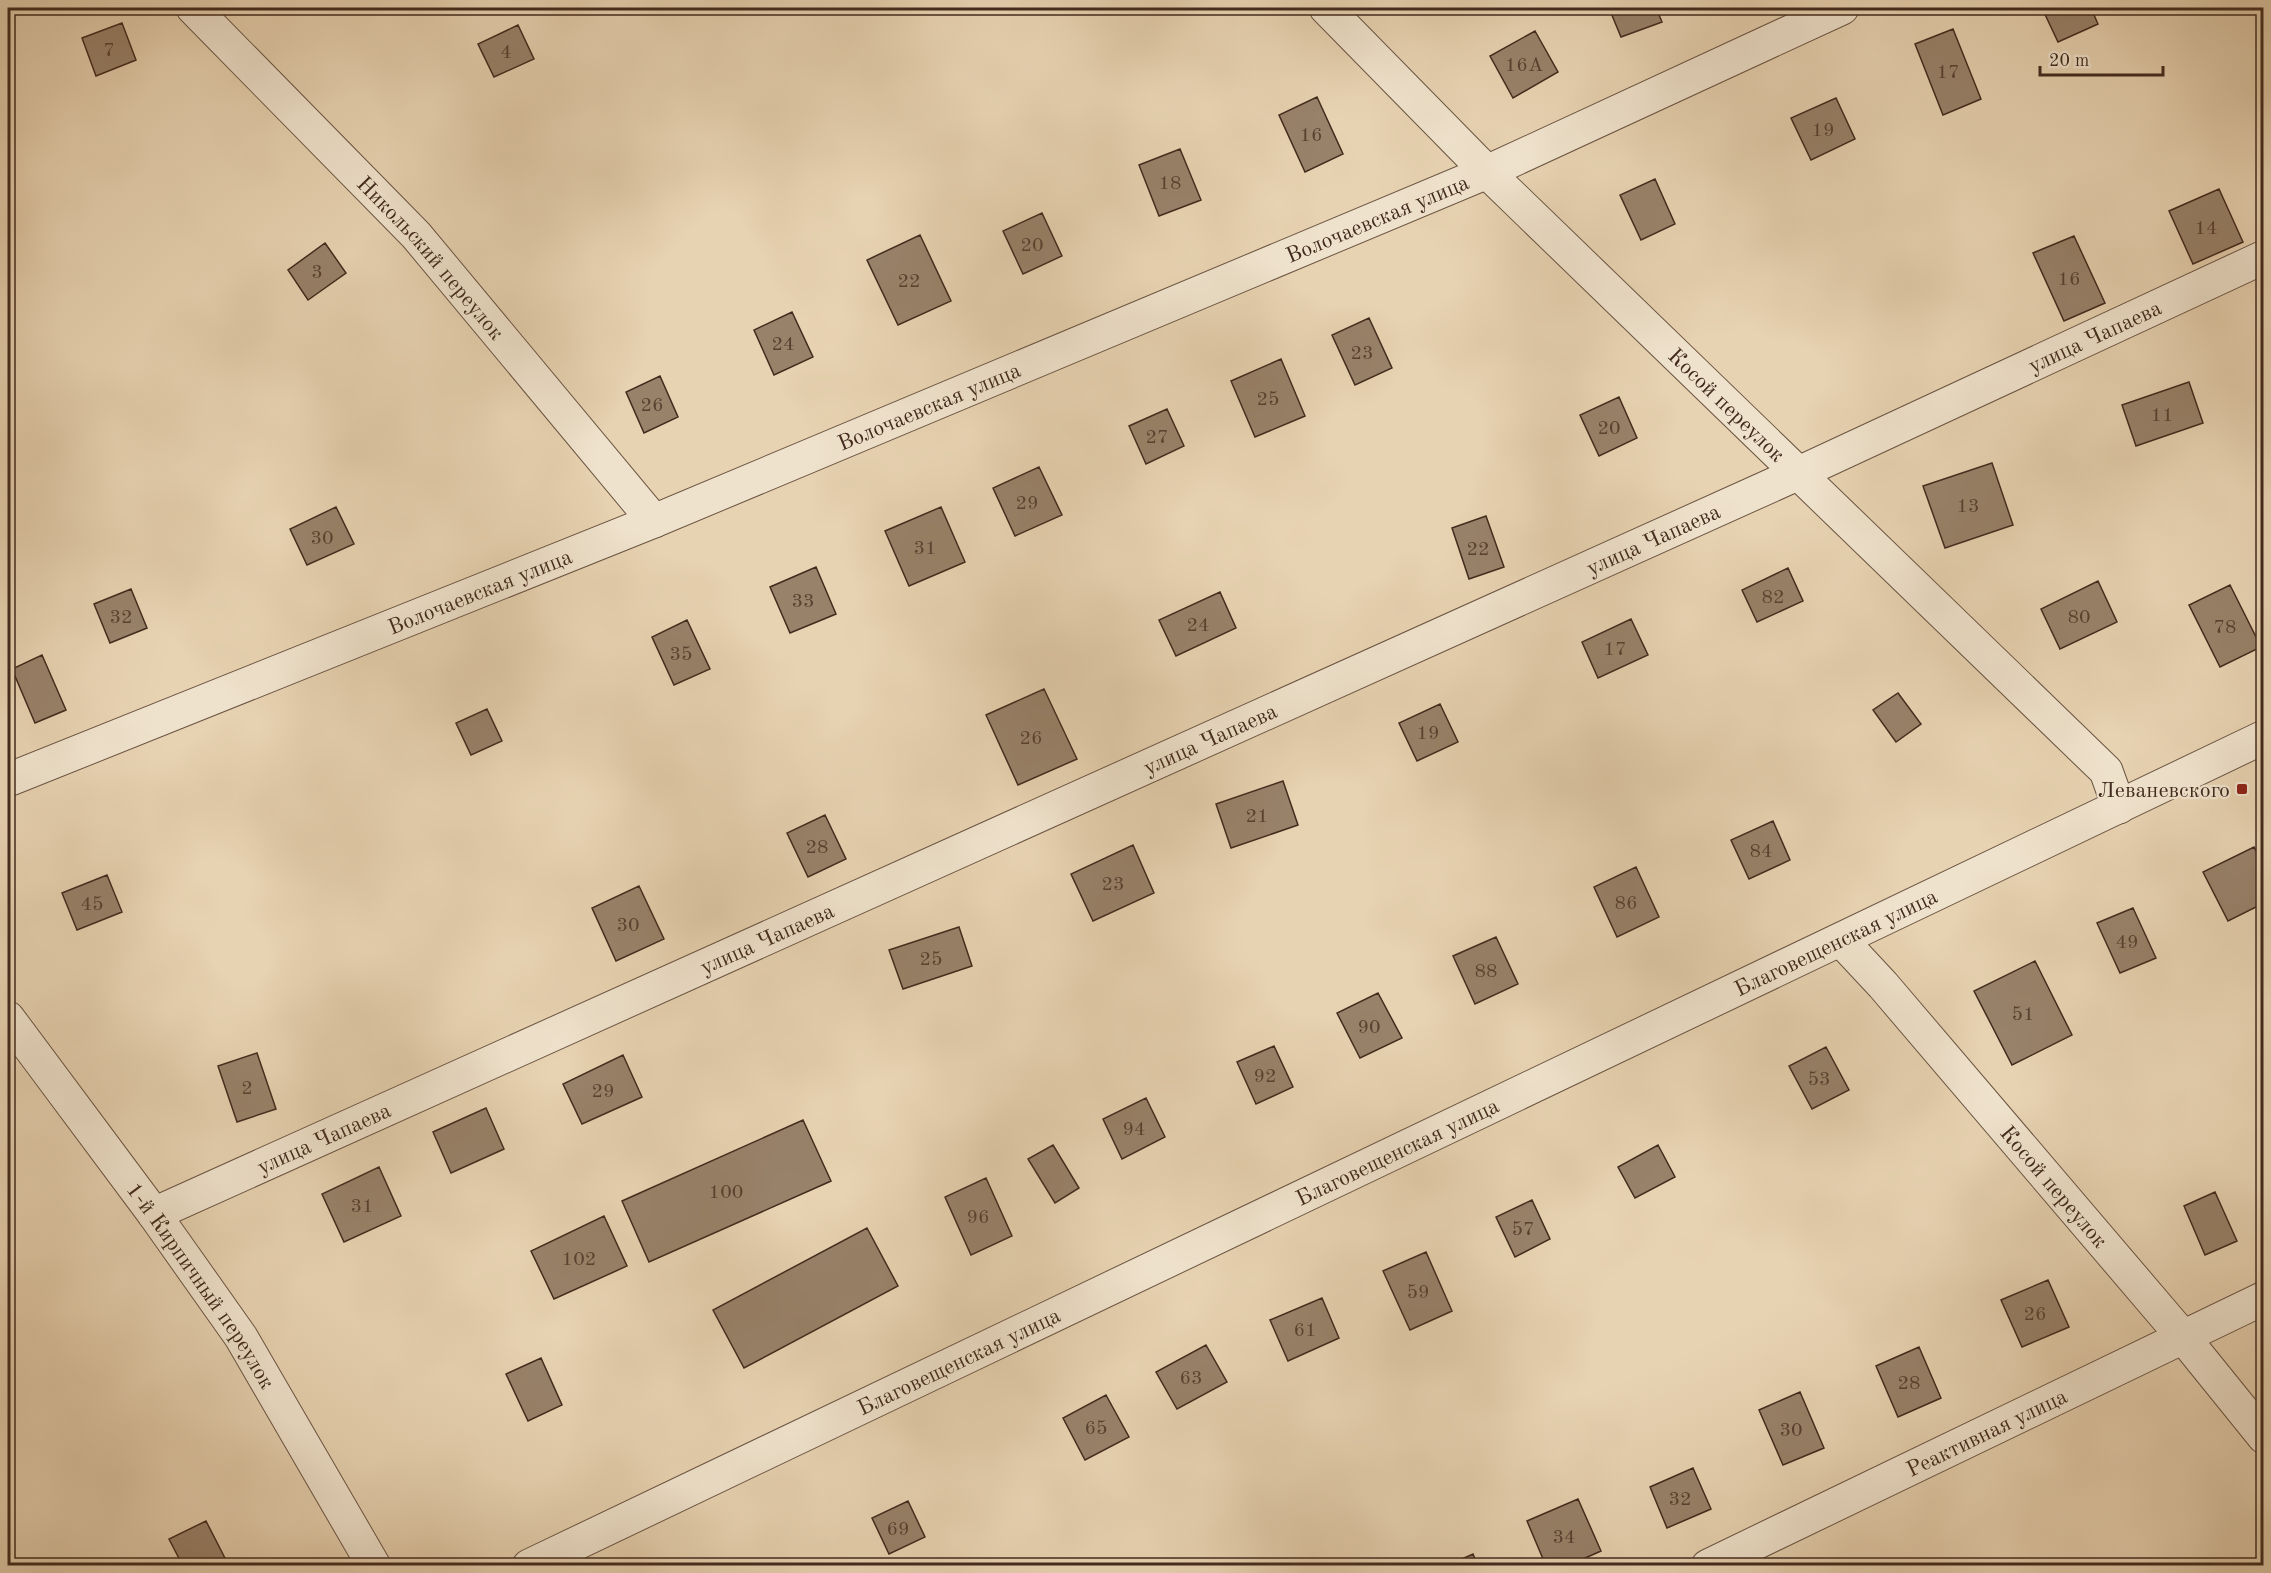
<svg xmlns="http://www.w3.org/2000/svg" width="2271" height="1573" viewBox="0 0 2271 1573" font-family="'Old Standard TT',serif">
	<rect width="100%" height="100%" fill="#e7d2b1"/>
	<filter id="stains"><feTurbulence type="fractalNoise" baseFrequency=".00333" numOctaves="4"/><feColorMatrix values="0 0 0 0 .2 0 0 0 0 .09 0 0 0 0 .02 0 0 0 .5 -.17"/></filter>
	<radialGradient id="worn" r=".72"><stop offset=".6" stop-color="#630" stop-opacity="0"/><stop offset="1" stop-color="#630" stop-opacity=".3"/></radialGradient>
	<path fill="#98826a" stroke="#422b1e" stroke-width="1.5" d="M1609,8H1656L1662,22L1621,37Z
		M2042,8H2091L2098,24L2058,42Z
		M122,23L136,60L96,76L82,38Z
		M518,25L534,59L494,77L478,44Z
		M1953,29L1981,99L1943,115L1915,44Z
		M1535,31L1558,72L1513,98L1490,56Z
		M1317,97L1343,154L1305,172L1279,115Z
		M1836,98L1855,139L1811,160L1791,118Z
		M1180,149L1201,200L1159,216L1139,165Z
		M1655,179L1675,224L1641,240L1620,195Z
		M2219,189L2243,242L2193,264L2169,211Z
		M1042,213L1062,256L1023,274L1003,231Z
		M920,235L951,301L898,325L867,260Z
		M2074,236L2105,303L2064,321L2033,253Z
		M325,243L346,273L308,300L288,270Z
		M792,312L813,357L774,375L754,330Z
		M1369,318L1392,368L1355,385L1332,335Z
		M1281,359L1305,416L1255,437L1231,381Z
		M660,376L678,417L644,433L626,392Z
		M2189,382L2203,423L2136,446L2122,405Z
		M1619,397L1637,438L1599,456L1580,415Z
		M1167,409L1184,446L1146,464L1129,426Z
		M1992,463L2013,525L1945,548L1923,486Z
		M1039,467L1062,515L1015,536L993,488Z
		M336,507L354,544L307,565L290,529Z
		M941,507L965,562L909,586L885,531Z
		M1486,516L1504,567L1469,579L1452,528Z
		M816,567L836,614L790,633L770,587Z
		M1788,568L1803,601L1757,622L1742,590Z
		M2098,581L2117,622L2060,649L2041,609Z
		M2230,585L2261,647L2220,667L2189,605Z
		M131,589L147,628L110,643L94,604Z
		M1220,592L1236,628L1176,656L1159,620Z
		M1631,619L1648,655L1598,678L1582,642Z
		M687,620L710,669L674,685L652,637Z
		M42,655L66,710L35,723L12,669Z
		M1044,689L1077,759L1018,785L986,715Z
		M1898,693L1921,724L1896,742L1873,710Z
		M1440,704L1458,742L1417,761L1399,723Z
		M487,709L502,741L471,755L456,723Z
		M1283,781L1298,825L1231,848L1216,804Z
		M825,815L846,859L808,877L787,833Z
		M1773,821L1790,860L1749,879L1731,840Z
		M1133,845L1154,893L1093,921L1071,874Z
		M2254,847L2264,867V903L2228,921L2203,872Z
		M1636,867L1659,917L1617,937L1594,887Z
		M107,875L122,912L77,930L62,893Z
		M639,886L664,939L616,961L592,908Z
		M2133,908L2156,958L2120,973L2097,923Z
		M959,927L972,966L903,989L889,950Z
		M1496,937L1518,984L1475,1004L1453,956Z
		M2035,961L2072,1035L2012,1065L1974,991Z
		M1378,993L1402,1038L1360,1058L1337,1013Z
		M1274,1046L1293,1087L1256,1104L1237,1062Z
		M1826,1047L1849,1090L1812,1109L1789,1066Z
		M257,1053L276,1109L237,1122L218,1066Z
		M623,1055L642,1097L582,1124L563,1084Z
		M1146,1098L1165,1137L1122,1159L1103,1119Z
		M486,1108L504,1149L451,1173L433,1132Z
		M803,1120L831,1181L649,1262L622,1201Z
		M1053,1145L1079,1188L1055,1203L1028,1159Z
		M1658,1145L1675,1177L1635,1198L1618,1167Z
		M379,1167L401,1216L344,1242L322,1194Z
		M986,1178L1012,1236L971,1255L945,1197Z
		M2215,1192L2237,1241L2205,1255L2184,1206Z
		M1532,1200L1550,1239L1515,1257L1496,1217Z
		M604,1216L627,1266L554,1299L531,1251Z
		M867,1228L898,1286L744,1368L713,1310Z
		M1426,1252L1452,1311L1410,1330L1383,1271Z
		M2048,1280L2069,1327L2022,1347L2001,1300Z
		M1322,1298L1339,1338L1288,1361L1270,1320Z
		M1206,1345L1227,1382L1177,1409L1156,1372Z
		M1919,1347L1941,1398L1898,1417L1876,1366Z
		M541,1358L562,1405L528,1421L506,1374Z
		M1800,1392L1824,1448L1783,1465L1759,1410Z
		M1106,1395L1129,1437L1085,1460L1063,1418Z
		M1693,1468L1711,1509L1667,1528L1650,1487Z
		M1578,1499L1601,1551L1567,1566H1546L1527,1521Z
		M908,1501L925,1537L889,1554L872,1518Z
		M206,1521L229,1566H183L169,1539Z
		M1473,1554L1478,1566H1446Z"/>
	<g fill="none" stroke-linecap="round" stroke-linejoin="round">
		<defs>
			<g id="minor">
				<path id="s1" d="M193,8L416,235L654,521"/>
				<path id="s2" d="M1326,8L1487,172L2106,771L2119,807"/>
				<path id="s3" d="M8,780L654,521L1487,172L1842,8"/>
				<path id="s4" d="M1841,940L1883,985L2184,1338L2264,1437"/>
				<path id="s5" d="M8,1018L154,1214L241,1337L374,1566"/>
				<path id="s6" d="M154,1214L1799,473L2264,257"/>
				<path id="s7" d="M529,1566L2264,737"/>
				<path id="s8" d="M1708,1566L2264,1298"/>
			</g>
		</defs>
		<use href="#minor" stroke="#6b5543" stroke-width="35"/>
		<use href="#minor" stroke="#efe2cc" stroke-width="33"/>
	</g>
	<rect fill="#8f2418" stroke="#efe2cc" stroke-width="2" x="2236" y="783" width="12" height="12" rx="3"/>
	<g text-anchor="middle" stroke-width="4.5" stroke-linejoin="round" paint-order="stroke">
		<g font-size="20" fill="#584131">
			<text x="109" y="56">7</text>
			<text x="506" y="58">4</text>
			<text x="1524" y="71">16А</text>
			<text x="1948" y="78">17</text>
			<text x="1823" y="136">19</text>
			<text x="1311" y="141">16</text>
			<text x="1170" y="189">18</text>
			<text x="2206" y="234">14</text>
			<text x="1032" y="251">20</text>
			<text x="317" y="278">3</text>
			<text x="2069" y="285">16</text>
			<text x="909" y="287">22</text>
			<text x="783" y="350">24</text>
			<text x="1362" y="359">23</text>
			<text x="1268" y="405">25</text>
			<text x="652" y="411">26</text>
			<text x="2162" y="421">11</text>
			<text x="1609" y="434">20</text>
			<text x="1157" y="443">27</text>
			<text x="1027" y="509">29</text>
			<text x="1968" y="512">13</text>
			<text x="322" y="544">30</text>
			<text x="925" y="554">31</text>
			<text x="1478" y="555">22</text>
			<text x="1773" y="603">82</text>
			<text x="803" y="607">33</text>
			<text x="121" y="623">32</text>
			<text x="2079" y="623">80</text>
			<text x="1198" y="631">24</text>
			<text x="2225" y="633">78</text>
			<text x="1615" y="655">17</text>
			<text x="681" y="660">35</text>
			<text x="1428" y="739">19</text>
			<text x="1031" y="744">26</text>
			<text x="1257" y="822">21</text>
			<text x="817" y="853">28</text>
			<text x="1761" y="857">84</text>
			<text x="1113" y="890">23</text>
			<text x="1626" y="909">86</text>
			<text x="92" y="910">45</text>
			<text x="628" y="931">30</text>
			<text x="2127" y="948">49</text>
			<text x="931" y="965">25</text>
			<text x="1486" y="977">88</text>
			<text x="2023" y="1020">51</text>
			<text x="1369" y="1033">90</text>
			<text x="1265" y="1082">92</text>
			<text x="1819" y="1085">53</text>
			<text x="247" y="1094">2</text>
			<text x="603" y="1097">29</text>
			<text x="1134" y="1135">94</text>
			<text x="726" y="1198">100</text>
			<text x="362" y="1212">31</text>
			<text x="978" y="1223">96</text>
			<text x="1523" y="1235">57</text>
			<text x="579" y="1265">102</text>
			<text x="1418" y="1298">59</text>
			<text x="2035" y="1320">26</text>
			<text x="1305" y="1336">61</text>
			<text x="1191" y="1384">63</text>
			<text x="1909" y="1389">28</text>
			<text x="1096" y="1434">65</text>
			<text x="1791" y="1436">30</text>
			<text x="1680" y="1505">32</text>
			<text x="898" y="1535">69</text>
			<text x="1564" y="1543">34</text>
		</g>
		<g font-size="22" fill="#422b1e" stroke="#efe2cc">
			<text dy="8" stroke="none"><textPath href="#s3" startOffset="1480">Волочаевская улица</textPath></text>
			<text dy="8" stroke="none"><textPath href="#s1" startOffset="345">Никольский переулок</textPath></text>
			<text dy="8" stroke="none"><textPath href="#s6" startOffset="2130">улица Чапаева</textPath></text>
			<text dy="8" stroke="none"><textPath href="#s2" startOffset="564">Косой переулок</textPath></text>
			<text dy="8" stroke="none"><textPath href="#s3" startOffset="994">Волочаевская улица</textPath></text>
			<text dy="8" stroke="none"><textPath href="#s6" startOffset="1644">улица Чапаева</textPath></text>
			<text dy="8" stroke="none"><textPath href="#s3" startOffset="508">Волочаевская улица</textPath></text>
			<text dy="8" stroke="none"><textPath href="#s6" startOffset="1158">улица Чапаева</textPath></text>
			<text dy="8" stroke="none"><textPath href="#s6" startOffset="672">улица Чапаева</textPath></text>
			<text dy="8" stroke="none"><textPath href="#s7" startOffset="1448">Благовещенская улица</textPath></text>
			<text dy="8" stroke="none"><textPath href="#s6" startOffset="186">улица Чапаева</textPath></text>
			<text dy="8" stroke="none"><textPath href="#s7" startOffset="962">Благовещенская улица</textPath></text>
			<text dy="8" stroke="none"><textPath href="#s4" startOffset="326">Косой переулок</textPath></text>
			<text dy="8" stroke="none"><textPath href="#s5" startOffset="330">1-й Кирпичный переулок</textPath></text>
			<text dy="8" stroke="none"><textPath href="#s7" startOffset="476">Благовещенская улица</textPath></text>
			<text dy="8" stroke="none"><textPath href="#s8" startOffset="309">Реактивная улица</textPath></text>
		</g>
		<g font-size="22" fill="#422b1e" stroke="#efe2cc" text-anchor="end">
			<text x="2230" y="797">Леваневского</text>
		</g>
	</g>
	<rect width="2271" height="1573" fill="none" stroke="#e7d2b1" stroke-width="30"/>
	<rect x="9" y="9" width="2253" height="1555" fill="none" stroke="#422b1e" stroke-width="3"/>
	<rect x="15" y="15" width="2241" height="1543" fill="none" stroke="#422b1e" stroke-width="1.5"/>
	<path d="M2040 66v9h123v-9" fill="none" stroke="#422b1e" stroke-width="3"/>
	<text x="2049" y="66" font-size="18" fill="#422b1e" stroke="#efe2cc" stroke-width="4.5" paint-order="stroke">20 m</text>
	<rect width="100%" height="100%" filter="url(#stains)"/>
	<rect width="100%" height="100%" fill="url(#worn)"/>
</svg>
